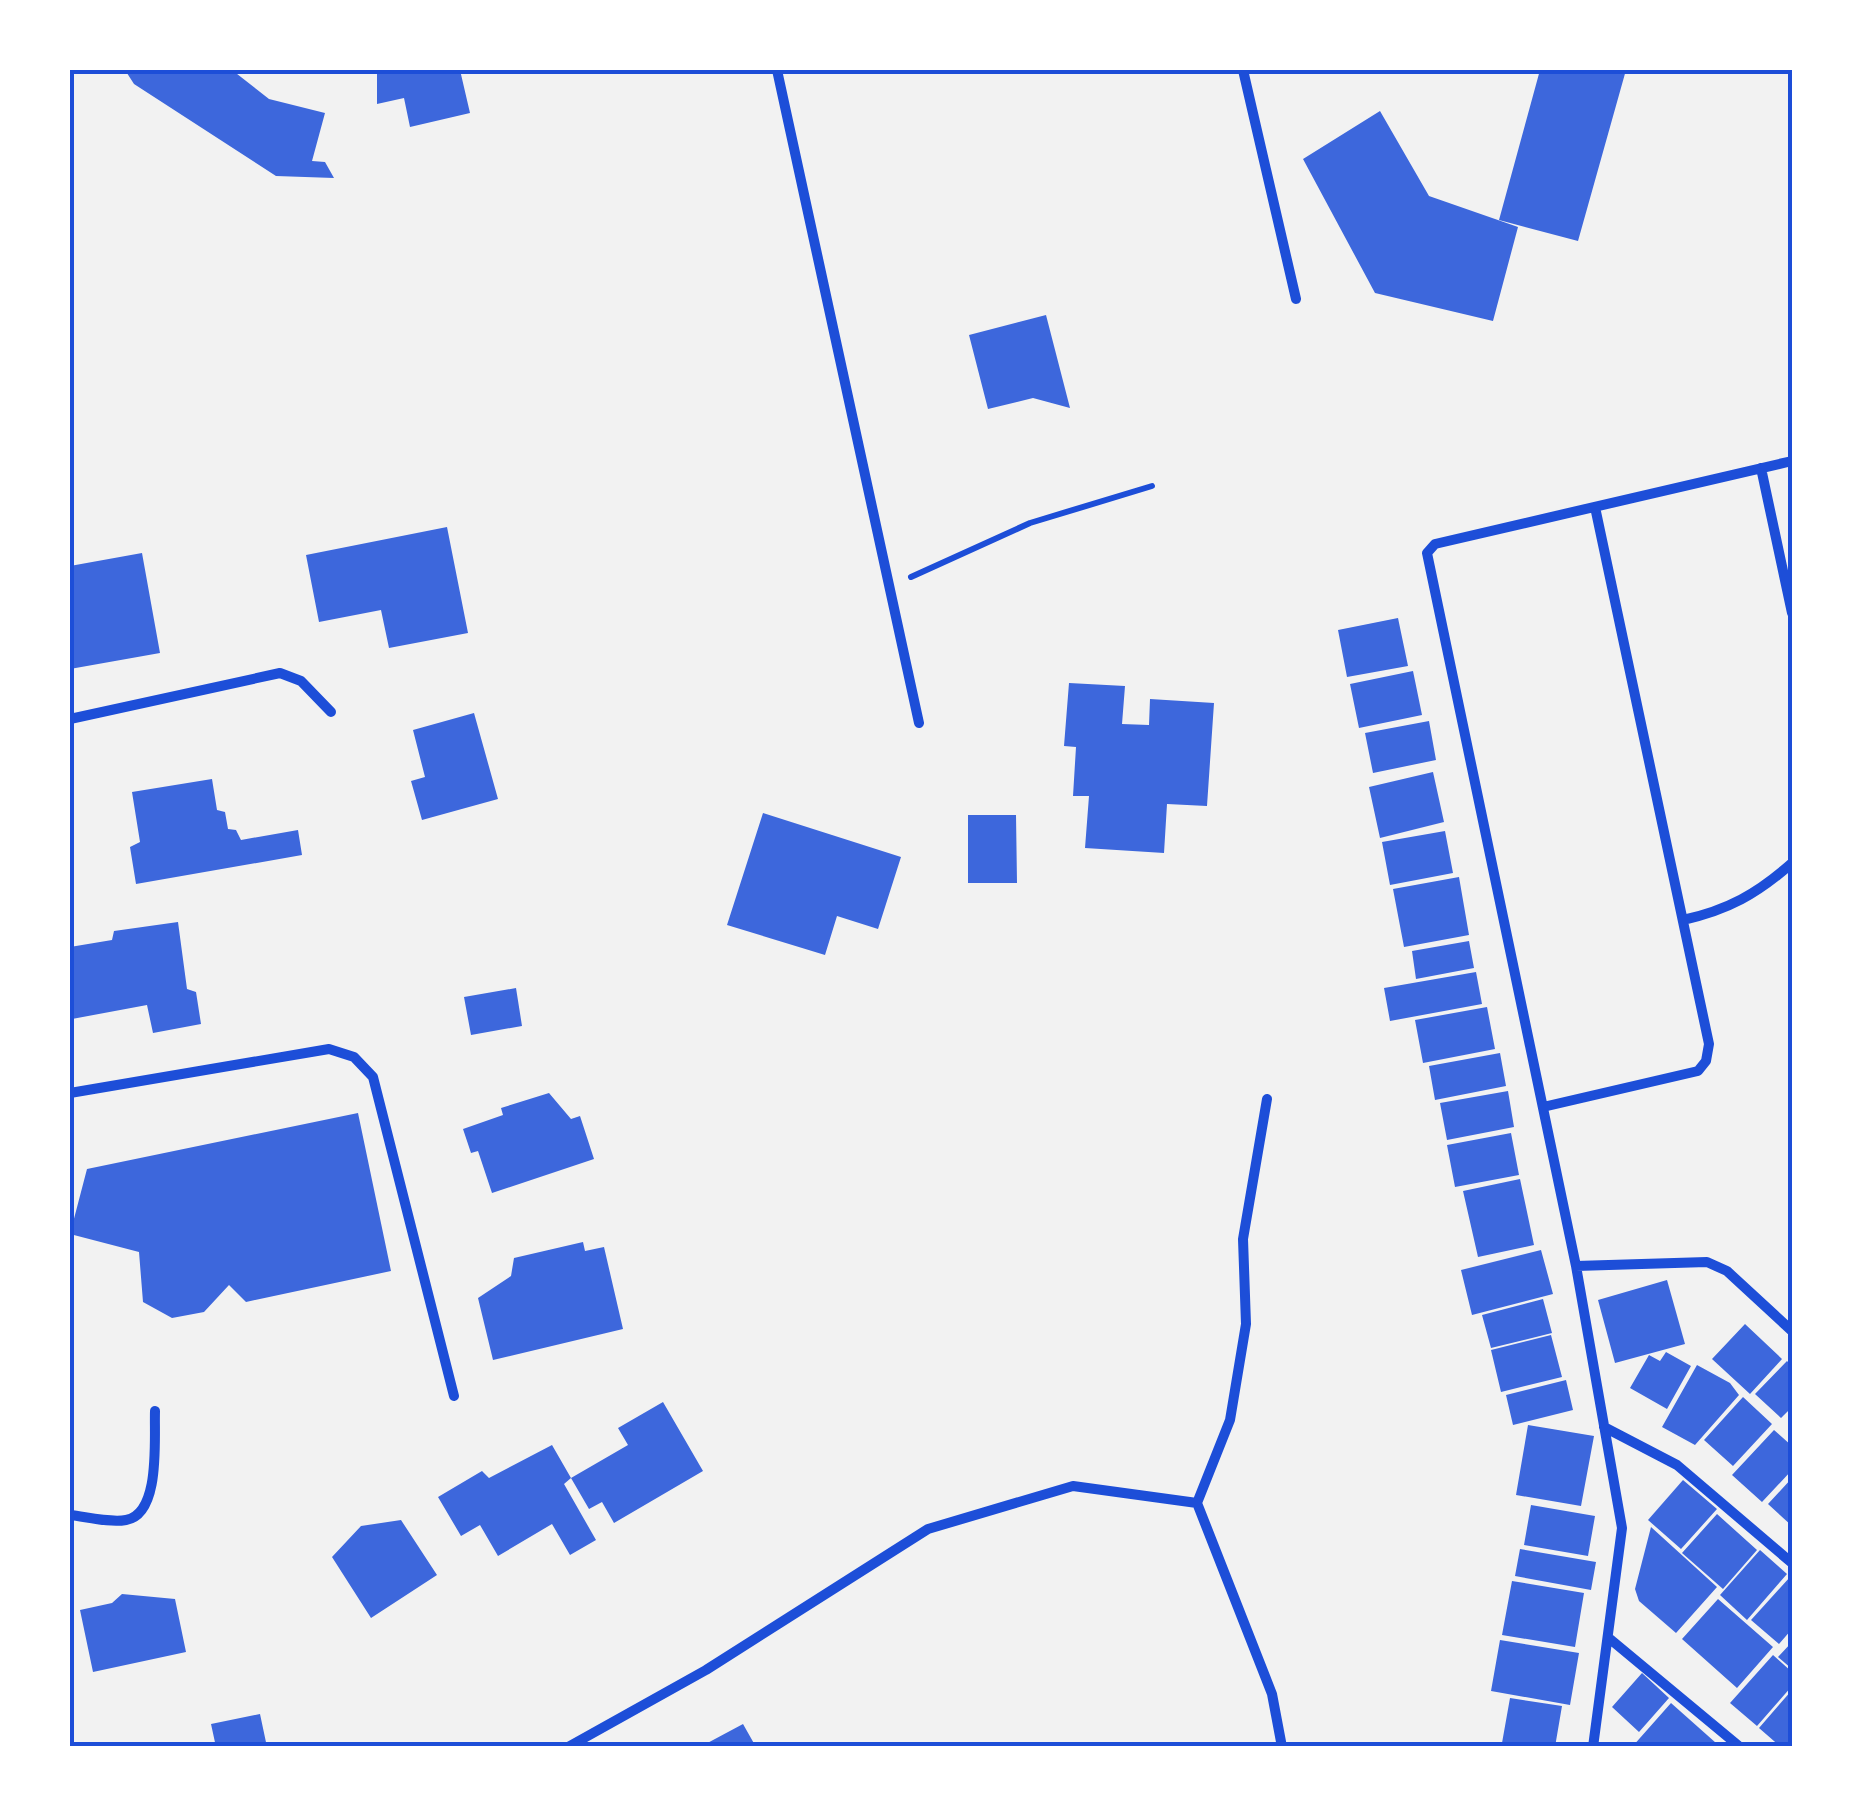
<svg xmlns="http://www.w3.org/2000/svg" width="1862" height="1817" viewBox="0 0 1862 1817" font-family="Signika,sans-serif">
	<rect width="100%" height="100%" fill="#f2f2f2"/>
	<path fill="#3d67dc" d="M125,70H232L269,99L325,113L312,161L325,162L334,178L276,176L134,84Z
		M460,70L470,113L410,127L404,98L377,104V71Z
		M1540,70H1626L1578,241L1499,220Z
		M1380,111L1429,196L1518,227L1493,321L1375,293L1303,159Z
		M1046,315L1070,408L1033,398L988,409L969,335Z
		M447,527L468,633L389,648L381,610L319,622L306,555Z
		M142,553L160,653L70,669V566Z
		M1398,618L1408,666L1347,677L1338,630Z
		M1413,671L1422,715L1359,728L1350,684Z
		M1069,683L1125,686L1122,724L1149,725L1150,699L1214,703L1207,806L1167,804L1164,853L1085,848L1089,796H1073L1076,747L1064,746Z
		M474,713L498,799L422,820L411,781L425,777L413,730Z
		M1429,721L1436,760L1373,773L1365,733Z
		M1433,772L1444,822L1380,838L1369,787Z
		M212,779L217,810L225,812L228,829L236,830L241,840L298,830L302,855L136,884L130,847L140,842L132,792Z
		M763,813L901,857L878,929L837,916L825,955L727,925Z
		M968,815H1016L1017,883H968Z
		M1445,831L1453,873L1390,885L1382,842Z
		M1459,877L1469,935L1404,947L1393,889Z
		M178,922L187,989L196,992L201,1024L153,1033L147,1005L72,1019L70,947L112,940L114,931Z
		M1469,941L1474,968L1416,979L1412,951Z
		M1476,972L1482,1004L1390,1021L1384,988Z
		M516,988L522,1026L471,1035L464,997Z
		M1487,1007L1495,1049L1423,1063L1415,1020Z
		M1500,1053L1506,1086L1435,1100L1429,1066Z
		M1508,1091L1514,1127L1447,1140L1440,1103Z
		M549,1093L571,1119L580,1116L594,1159L492,1193L478,1151L471,1153L463,1129L503,1115L501,1108Z
		M358,1113L391,1271L246,1302L229,1285L204,1312L172,1318L143,1302L139,1252L70,1234L87,1169Z
		M1511,1133L1519,1175L1455,1187L1447,1145Z
		M1520,1179L1534,1245L1478,1257L1463,1191Z
		M583,1242L585,1251L604,1247L623,1329L493,1360L478,1298L511,1276L514,1258Z
		M1541,1250L1553,1294L1472,1315L1461,1270Z
		M1667,1280L1685,1344L1615,1363L1598,1300Z
		M1543,1299L1552,1333L1491,1348L1482,1315Z
		M1745,1324L1782,1359L1750,1394L1712,1359Z
		M1551,1335L1562,1377L1501,1392L1491,1350Z
		M1666,1352L1691,1366L1667,1409L1630,1388L1649,1355L1660,1361Z
		M1787,1361L1792,1366V1407L1781,1418L1755,1394Z
		M1697,1365L1730,1383L1739,1395L1695,1445L1662,1427Z
		M1566,1380L1573,1410L1513,1425L1506,1395Z
		M1743,1397L1772,1424L1733,1466L1704,1440Z
		M663,1402L703,1471L614,1523L602,1502L589,1509L571,1478L628,1445L618,1428Z
		M1528,1425L1594,1436L1581,1506L1516,1495Z
		M1774,1430L1792,1446V1470L1762,1502L1732,1475Z
		M552,1445L571,1478L564,1484L596,1540L570,1555L552,1524L498,1556L480,1525L461,1536L438,1497L482,1471L489,1478Z
		M1792,1478V1526L1768,1504Z
		M1683,1480L1717,1509L1681,1549L1648,1520Z
		M1531,1505L1595,1516L1588,1556L1524,1545Z
		M1717,1514L1757,1550L1723,1589L1682,1553Z
		M401,1520L437,1575L371,1618L332,1557L361,1526Z
		M1651,1527L1717,1587L1676,1633L1639,1601L1635,1589Z
		M1520,1549L1596,1562L1591,1590L1515,1576Z
		M1760,1550L1787,1574L1747,1620L1720,1595Z
		M1790,1577L1792,1629L1779,1644L1751,1620Z
		M1512,1581L1584,1593L1575,1647L1502,1635Z
		M122,1594L175,1599L186,1652L93,1672L80,1610L112,1603Z
		M1718,1599L1773,1647L1737,1688L1682,1639Z
		M1500,1640L1579,1653L1570,1705L1491,1691Z
		M1792,1642V1669L1778,1657Z
		M1773,1655L1792,1672V1686L1757,1726L1730,1703Z
		M1642,1673L1669,1698L1639,1732L1612,1707Z
		M1792,1690V1747H1781L1759,1728Z
		M1510,1698L1562,1706L1555,1747L1502,1743Z
		M1671,1703L1716,1743L1712,1747H1632Z
		M260,1714L267,1747H216L211,1724Z
		M743,1724L756,1747H700Z"/>
	<g fill="none" stroke-linecap="round" stroke-linejoin="round">
		<path stroke="#1d4ed8" stroke-width="6" d="M911,577L1030,523L1152,486"/>
		<path stroke="#1d4ed8" stroke-width="10" d="M777,70L919,723
			M1243,70L1296,299
			M1761,468L1792,613
			M70,719L280,673L301,681L331,712
			M1683,920C1728,910 1757,894 1792,863
			M70,1093L329,1049L354,1057L373,1077L454,1396
			M1543,1107L1698,1071L1706,1061L1709,1044L1595,507
			M1576,1266L1707,1262L1727,1271L1792,1331
			M1604,1427L1677,1465L1792,1563
			M1197,1503L1230,1420L1246,1324L1243,1239L1267,1099
			M1197,1503L1272,1694L1282,1747
			M70,1515C87,1517 110,1523 126,1520C161,1514 154,1439 155,1411
			M1610,1639L1740,1747
			M568,1747L706,1670L928,1529L1073,1486L1197,1503
			M1593,1747L1622,1528L1576,1266L1427,553L1435,544L1792,461"/>
	</g>
	<rect width="1862" height="1817" fill="none" stroke="#ffffff" stroke-width="145"/>
	<rect x="72" y="72" width="1718" height="1672" fill="none" stroke="#1d4ed8" stroke-width="4"/>
</svg>
